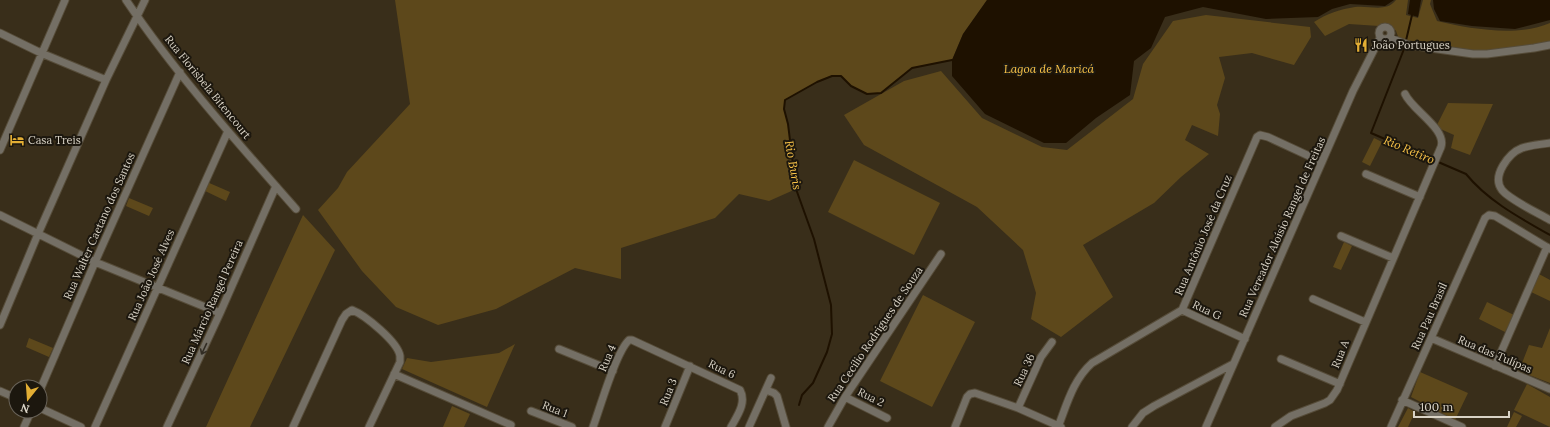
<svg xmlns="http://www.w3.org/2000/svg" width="1550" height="427" viewBox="0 0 1550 427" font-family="Lora,serif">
	<rect width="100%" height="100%" fill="#392e1a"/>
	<path fill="#5d481b" d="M395,0H987L963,34L952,60L912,68L881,93L867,94L851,86L841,76H832L817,82L785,100L784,109L788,124L796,189L769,201L739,194L715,218L621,248V279L575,268L496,309L438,325L396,307L362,271L318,210L338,188L347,172L410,104Z
		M1396,0H1408L1406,15L1418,18L1423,0H1431L1430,4L1437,21C1470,29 1518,37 1550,23V41L1532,46L1486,52L1399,39L1396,31L1390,24L1379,26L1349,24L1325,36L1314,22C1326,14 1341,9 1355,7C1369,5 1386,13 1396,0Z
		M1206,15L1310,27L1311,37L1294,65L1252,53L1219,57L1225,78L1217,105L1220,114L1218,136L1192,125L1185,140L1209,154L1181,177L1154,203L1083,245L1113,297L1061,337L1031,319L1036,293L1023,250L977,207L864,145L844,115L904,81L941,71L982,118L1042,147L1067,150L1133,99L1143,64L1173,21Z
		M1448,103L1493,104L1470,155L1451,148L1454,135L1436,127Z
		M1374,138L1382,142L1370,166L1362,162Z
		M854,160L940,203L914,255L828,212Z
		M207,182L230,192L226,201L203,190Z
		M129,198L153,208L149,216L126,206Z
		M303,215L335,250L250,427H206Z
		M1344,242L1352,246L1341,270L1333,267Z
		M1539,274L1550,280V301L1531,292Z
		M923,295L975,322L932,407L880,381Z
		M1487,302L1514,315L1505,332L1479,319Z
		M1550,328V383L1519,371L1529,345L1542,348Z
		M29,338L53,348L49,357L26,347Z
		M515,344L487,407L402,369L407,358L431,362L499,353Z
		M1420,372L1468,393L1455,420L1411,397Z
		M1527,384L1550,397V427L1514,410Z
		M452,406L470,414L464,427H443Z
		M1408,408L1415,412L1408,427H1398Z
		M1514,412L1522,416L1516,427H1507Z"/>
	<path fill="#1e1100" d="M987,0H1394L1385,6L1350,4L1332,9L1318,17L1266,19L1203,7L1165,17L1151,48L1134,61L1130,95L1096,118L1066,143H1044L985,114L952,76V60L963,34Z
		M1410,0H1421L1418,17L1408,14Z
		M1433,0H1550V20L1515,29L1472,26L1440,21L1434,9Z"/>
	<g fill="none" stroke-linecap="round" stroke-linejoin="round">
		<path stroke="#1e1100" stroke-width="2" d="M1412,15L1404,49L1371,133L1466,174C1488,201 1520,218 1550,235
			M799,405L802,395L813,383L827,352L832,334L831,305L814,239L796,189L788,124L784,109L785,100L817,82L832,76H841L851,86L867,94L881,93L912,68L952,60"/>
		<defs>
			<path id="street" d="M126,0C176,74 237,142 296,209
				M1379 33a6 6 0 1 1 12 0a6 6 0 1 1-12 0Z
				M0,33L41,53L106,80
				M1390,38L1409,45L1473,54H1487L1534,48L1550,45
				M1550,143C1541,144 1531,145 1522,148C1509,153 1491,176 1502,190C1510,200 1538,213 1550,220
				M0,150L65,0
				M1366,174L1420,197
				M0,215L95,262L220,313
				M1341,236L1393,258
				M1313,299L1365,322
				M1182,310L1245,339
				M0,325L38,234L106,80L145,0
				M1431,338L1550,389
				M559,349L613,371
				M1281,359L1340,384
				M1495,366L1547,247
				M394,374L511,425
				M40,390L95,262L180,72
				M766,390L774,393L777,396L786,427
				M0,391L16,398
				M845,397L887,418
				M1402,400L1462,427
				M40,408L81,427
				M1018,408L1041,357L1052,342
				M531,411L572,427
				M24,427L31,411
				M95,427L228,131
				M167,427L220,313L276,186
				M293,427L342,320L346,314L352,310C365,315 398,342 400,356C400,358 400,360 400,362L369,427
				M593,427C600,408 616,352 629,340H632L740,390C747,403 737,416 731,427
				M665,427L690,366
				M749,427L771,378
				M828,427L845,397L941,254
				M955,427L967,397L970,394L975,393L1018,408L1061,427
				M1058,427C1067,404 1073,380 1092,363L1182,310L1257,137L1260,135L1268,137L1322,162
				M1132,427L1143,413L1154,406L1233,364
				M1206,427L1353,91L1380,38
				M1275,427L1291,416L1325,403L1330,400L1337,390L1441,147C1447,129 1412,110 1405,94
				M1391,427L1485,218L1489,215L1495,216L1550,249"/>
		</defs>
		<use href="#street" stroke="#564c39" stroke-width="9"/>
		<use href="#street" stroke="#746f65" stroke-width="7"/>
	</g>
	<defs><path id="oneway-shaft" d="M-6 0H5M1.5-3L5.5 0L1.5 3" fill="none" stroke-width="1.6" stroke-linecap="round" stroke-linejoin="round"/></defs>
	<use stroke="#322d24" href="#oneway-shaft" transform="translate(204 349) rotate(115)"/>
	<defs>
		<symbol id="restaurant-bare" viewBox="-9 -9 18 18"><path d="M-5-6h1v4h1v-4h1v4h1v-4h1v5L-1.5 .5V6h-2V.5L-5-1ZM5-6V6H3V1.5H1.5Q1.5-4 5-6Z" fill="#e3ae34" stroke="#1c170e" stroke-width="2.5" paint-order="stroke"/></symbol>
		<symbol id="hotel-bare" viewBox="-9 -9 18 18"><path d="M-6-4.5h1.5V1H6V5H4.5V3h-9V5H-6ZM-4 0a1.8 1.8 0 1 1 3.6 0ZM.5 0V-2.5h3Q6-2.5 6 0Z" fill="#e3ae34" stroke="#1c170e" stroke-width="2.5" paint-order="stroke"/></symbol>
	</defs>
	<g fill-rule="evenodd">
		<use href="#restaurant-bare" x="1351" y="35" width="20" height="20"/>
		<use href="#hotel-bare" x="7" y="130" width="20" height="20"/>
	</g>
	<g text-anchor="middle" stroke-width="4" stroke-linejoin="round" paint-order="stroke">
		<g font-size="11" fill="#d9d3c6" stroke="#1c170e" text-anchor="start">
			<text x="1372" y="49">João Portugues</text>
			<text x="28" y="144">Casa Treis</text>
		</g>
		<g font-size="11" fill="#d9d3c6" stroke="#1c170e">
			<text transform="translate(208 87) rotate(51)" y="4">Rua Florisbela Bitencourt</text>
			<text transform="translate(99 226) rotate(-66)" y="4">Rua Walter Caetano dos Santos</text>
			<text transform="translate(1282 227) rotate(-66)" y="4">Rua Vereador Aloísio Rangel de Freitas</text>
			<text transform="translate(1203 235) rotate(-67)" y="4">Rua Antônio José da Cruz</text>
			<text transform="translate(151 275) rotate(-66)" y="4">Rua João José Alves</text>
			<text transform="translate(212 302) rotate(-66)" y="4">Rua Márcio Rangel Pereira</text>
			<text transform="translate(1207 310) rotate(25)" y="4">Rua G</text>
			<text transform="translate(1429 316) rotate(-66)" y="4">Rua Pau Brasil</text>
			<text transform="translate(875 334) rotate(-56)" y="4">Rua Cecílio Rodrigues de Souza</text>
			<text transform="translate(1340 354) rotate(-68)" y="4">Rua A</text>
			<text transform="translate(1495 354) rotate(23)" y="4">Rua das Tulípas</text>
			<text transform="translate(607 358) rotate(-67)" y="4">Rua 4</text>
			<text transform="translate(722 369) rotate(26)" y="4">Rua 6</text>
			<text transform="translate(1024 370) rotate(-65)" y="4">Rua 36</text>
			<text transform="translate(668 392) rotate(-68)" y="4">Rua 3</text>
			<text transform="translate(871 397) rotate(26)" y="4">Rua 2</text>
			<text transform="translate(555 409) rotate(21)" y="4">Rua 1</text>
		</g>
		<g font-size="12" font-style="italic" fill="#f9c348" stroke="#1c170e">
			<text x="1049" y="73">Lagoa de Maricá</text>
			<text transform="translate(1409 150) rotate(23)" y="4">Rio Retiro</text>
			<text transform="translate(793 165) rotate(80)" y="4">Rio Buris</text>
		</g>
	</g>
	<g transform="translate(28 399) rotate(197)"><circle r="19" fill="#1c170e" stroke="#686258"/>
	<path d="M0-3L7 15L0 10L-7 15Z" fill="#e3ae34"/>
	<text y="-6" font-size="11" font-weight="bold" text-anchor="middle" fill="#d9d3c6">N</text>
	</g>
	<path d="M1414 411v6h95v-6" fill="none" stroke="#d9d3c6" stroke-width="2"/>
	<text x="1420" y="411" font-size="12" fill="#d9d3c6" stroke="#1c170e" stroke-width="3" paint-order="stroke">100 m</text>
</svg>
